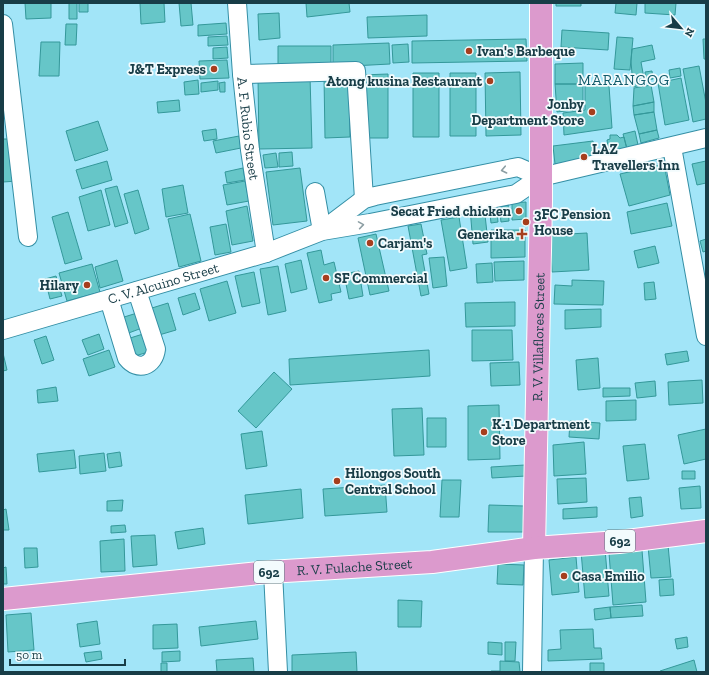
<svg xmlns="http://www.w3.org/2000/svg" width="709" height="675" viewBox="0 0 709 675" font-family="'Zilla Slab',serif">
	<rect width="100%" height="100%" fill="#a2e5f8"/>
	<path fill="#66c6c8" stroke="#34989a" d="M25,3H51V18L26,19Z
		M69,3H77V19H69Z
		M79,3H88V12H79Z
		M140,3H164L165,22L141,24Z
		M179,3H191L193,25L181,26Z
		M306,3H349L350,12L307,17Z
		M556,3H581V6H556Z
		M616,3H637L636,15L615,13Z
		M645,3H676L675,15L645,13Z
		M279,13L280,38L259,40L258,14Z
		M427,15V36L368,38L367,17Z
		M226,23L227,34L198,36V25Z
		M66,24H77L76,45H65Z
		M562,30L609,33L608,50L561,47Z
		M227,36L228,45L208,46V37Z
		M617,37L633,38L630,70L614,69Z
		M526,39L527,61L412,63V41Z
		M703,39H706V59H704Z
		M41,42H60L59,76H39Z
		M389,43L390,64L333,67V45Z
		M408,44L409,62L393,63L392,45Z
		M652,45L655,59L641,62L645,84L633,87L631,61L632,49Z
		M278,46H331V65L278,66Z
		M227,47L228,58L213,59V48Z
		M227,60L229,78L200,79L199,61Z
		M583,63V84H555V64Z
		M699,66L706,103V119L693,122L683,69Z
		M680,68L681,76L670,78L669,70Z
		M652,71L653,79L646,80L645,72Z
		M520,72L521,135L486,136L485,73Z
		M413,73H439V137H413Z
		M450,73H476V136H450Z
		M388,74V138H361V75Z
		M310,76L312,148L259,149L258,77Z
		M349,76L350,137L325,138L324,77Z
		M681,78L689,120L665,125L658,83Z
		M198,80L199,94L185,95L184,82Z
		M218,81V90L201,92V83Z
		M225,82V92H220L219,83Z
		M555,84H583V109L557,112Z
		M585,85L609,86L612,128L564,135L563,113L585,110Z
		M651,85L654,102L633,106L634,88Z
		M179,100L180,111L158,113L157,102Z
		M654,102V112L634,115L633,106Z
		M654,112L657,130L639,134L634,115Z
		M98,121L108,150L75,161L66,131Z
		M216,129L217,139L204,141L202,131Z
		M657,130L659,138L641,143L639,134Z
		M635,131L638,145L627,149L623,134Z
		M610,135H617L620,138L624,137L627,149L609,154L607,140L610,139Z
		M239,136L241,148L216,153L213,141Z
		M3,139H15L17,181L3,182Z
		M593,141L595,159L555,164L553,146Z
		M292,152L293,166L279,167V153Z
		M276,153L278,167L265,168L263,155Z
		M107,161L112,180L82,189L76,170Z
		M706,161V183L697,185L692,164Z
		M664,164L670,195L629,206L620,174Z
		M243,168L245,180L227,183L225,172Z
		M300,168L307,221L273,225L266,172Z
		M245,181L249,201L227,205L223,185Z
		M183,185L188,213L166,217L162,189Z
		M117,186L128,223L115,227L105,189Z
		M101,190L110,225L88,231L79,197Z
		M138,190L149,229L135,234L124,194Z
		M526,202V219L512,220V203Z
		M508,203L509,221L501,222L499,204Z
		M667,203L672,226L631,234L627,212Z
		M496,204L498,222L491,223L489,205Z
		M247,206L253,241L232,245L226,211Z
		M484,206L488,242L473,244L470,208Z
		M68,212L82,259L65,264L52,217Z
		M190,214L201,261L179,267L168,219Z
		M459,217L467,268L450,271L441,220Z
		M226,224L231,252L215,255L210,227Z
		M421,224L427,254L422,255L429,294L421,296L408,226Z
		M491,230H525V257L491,258Z
		M587,233L589,270L552,272L550,235Z
		M376,234L389,291L370,295L358,238Z
		M706,239V251L703,252L700,241Z
		M655,246L659,263L638,268L634,251Z
		M321,250L324,265L334,262L341,292L331,294L332,300L319,303L307,253Z
		M444,257L447,286L433,288L429,258Z
		M117,260L123,281L100,288L95,267Z
		M301,260L307,289L291,293L285,264Z
		M524,261V280L495,281L494,262Z
		M492,263L493,282L477,283L476,264Z
		M92,264L100,292L67,301L59,273Z
		M278,266L286,311L268,315L260,269Z
		M359,271L363,296L349,299L344,274Z
		M254,272L260,303L242,307L235,276Z
		M56,276L62,296L50,299L45,279Z
		M572,280L604,281L603,305L554,304L555,285L572,286Z
		M227,281L236,313L209,321L200,289Z
		M654,282L656,299L645,300L644,283Z
		M195,293L200,309L183,315L178,298Z
		M515,302V326L466,327L465,303Z
		M168,303L176,330L159,335L152,308Z
		M601,309V327L565,329V310Z
		M137,313L142,328L126,334L121,318Z
		M472,330H512L513,360L472,361Z
		M99,334L104,349L88,355L82,340Z
		M143,334L148,352L132,357L127,339Z
		M46,336L54,360L42,364L34,340Z
		M109,350L115,367L89,376L83,359Z
		M429,350L430,376L290,385L289,359Z
		M687,351L689,361L667,365L665,354Z
		M3,353L7,370L3,371Z
		M598,358L600,388L578,390L576,360Z
		M519,362L520,385L491,386L490,363Z
		M274,372L292,389L256,428L238,411Z
		M702,380L703,403L669,405L668,382Z
		M655,381L656,396L637,398L635,383Z
		M56,387L58,401L38,403L37,390Z
		M603,388H630V396L603,397Z
		M636,400V420L606,421V401Z
		M499,405L500,459L468,460V406Z
		M422,408L424,455L394,456L392,409Z
		M427,418H446V447H427Z
		M570,421L600,423L599,439L569,437Z
		M706,429V459L684,464L678,435Z
		M262,431L267,466L246,469L241,434Z
		M584,442L586,474L554,476L553,445Z
		M645,444L649,479L627,481L623,446Z
		M74,450L76,468L39,472L37,454Z
		M120,452L122,466L109,468L107,454Z
		M104,453L106,471L80,474L79,456Z
		M525,465L526,476L492,478L491,467Z
		M682,471H695V479H682Z
		M586,478L587,502L558,504L557,479Z
		M442,480H461L459,517H440Z
		M385,485L387,512L325,516L323,489Z
		M700,486L701,508L681,509L679,488Z
		M301,489L303,518L248,524L245,495Z
		M641,497L643,516L631,518L629,498Z
		M123,500L122,511H107V501Z
		M489,505L524,506L523,532H488Z
		M597,507V517L563,519V509Z
		M6,509L9,530H3V510Z
		M125,525L126,532L111,533V526Z
		M203,528L205,544L178,549L175,532Z
		M155,535L157,565L133,567L131,536Z
		M124,539L125,571L101,572L100,541Z
		M668,545L671,577L651,578L648,546Z
		M24,548H37L38,567L25,568Z
		M605,549L609,596L585,598L581,551Z
		M642,550L646,602L613,605L609,553Z
		M576,557L579,592L552,595L549,560Z
		M498,564L524,565L523,585L497,584Z
		M6,567L7,584H3V568Z
		M673,579L674,595L660,596L659,580Z
		M398,600L422,601L421,627H398Z
		M642,605L643,616L611,618L610,607Z
		M610,607L611,618L595,620L594,609Z
		M31,613L34,650L8,652L6,615Z
		M97,621L100,644L80,647L77,624Z
		M256,621L258,639L201,646L199,627Z
		M177,624L178,648L153,649V625Z
		M593,629L594,648H601L602,659L548,661V650L561,649L560,630Z
		M687,637L688,647L677,649L675,639Z
		M488,642L502,643V655L488,654Z
		M505,642H516L515,661H505Z
		M101,651L102,659L86,662L84,653Z
		M180,651V661L162,662V652Z
		M356,652L357,672H292V655Z
		M253,658L254,672H217L216,660Z
		M694,660L697,672H660V671Z
		M500,661L519,662L520,672H491V671H500Z
		M161,663H167V672H161Z
		M590,663H604V672H590Z"/>
	<g fill="none" stroke-linecap="round" stroke-linejoin="round">
		<defs>
			<g id="minor">
				<path id="s1" d="M237,3L242,74L250,150L266,253"/>
				<path d="M3,24L28,237"/>
				<path d="M242,74L356,71L364,199"/>
				<path d="M672,147L706,336"/>
				<path d="M315,192L322,231"/>
				<path d="M323,230L364,199L375,196L518,167L541,177"/>
				<path d="M109,299L127,358C138,372 154,366 156,349L137,291"/>
				<path id="s2" d="M3,330L266,253L322,231L370,223L516,194L541,177L706,138"/>
				<path d="M273,572L278,672"/>
				<path d="M532,672L534,548"/>
			</g>
			<g id="major">
				<path id="s3" d="M534,548L541,201V3"/>
				<path id="s4" d="M3,599L269,572L432,562L534,548L619,542L706,531"/>
			</g>
		</defs>
		<use href="#minor" stroke="#348fa5" stroke-width="20"/>
		<use href="#major" stroke="#fff" stroke-width="24"/>
		<use href="#minor" stroke="#fff" stroke-width="18"/>
		<use href="#major" stroke="#dc9acd" stroke-width="22"/>
	</g>
	<defs><path id="oneway-chevron" d="M-2-3.5L2.5 0L-2 3.5" fill="none" stroke-width="1.6" stroke-linecap="round" stroke-linejoin="round"/></defs>
	<g stroke="#8c9ea3">
		<use href="#oneway-chevron" transform="translate(504 170) rotate(168)"/>
		<use href="#oneway-chevron" transform="translate(361 225) rotate(-9)"/>
	</g>
	<g fill="#a63e1d" stroke="#f3fbfd" stroke-width="1.5">
		<circle cx="469" cy="51" r="4"/>
		<circle cx="214" cy="69" r="4"/>
		<circle cx="490" cy="81" r="4"/>
		<circle cx="592" cy="112" r="4"/>
		<circle cx="584" cy="157" r="4"/>
		<circle cx="519" cy="211" r="4"/>
		<circle cx="526" cy="222" r="4"/>
		<path d="M520 228h4v4h4v4h-4v4h-4v-4h-4v-4h4z"/>
		<circle cx="370" cy="243" r="4"/>
		<circle cx="326" cy="278" r="4"/>
		<circle cx="87" cy="285" r="4"/>
		<circle cx="484" cy="432" r="4"/>
		<circle cx="337" cy="481" r="4"/>
		<circle cx="564" cy="576" r="4"/>
	</g>
	<g text-anchor="middle" stroke-width="3.5" stroke-linejoin="round" paint-order="stroke">
		<g fill="#f3fbfd" stroke="#5a767e" stroke-width="1">
			<rect x="605" y="530" width="30" height="22" rx="3"/>
			<rect x="254" y="561" width="30" height="22" rx="3"/>
		</g>
		<g font-size="13" font-weight="bold" fill="#183d47">
			<text x="620" y="546">692</text>
			<text x="269" y="577">692</text>
		</g>
		<g font-size="14" font-weight="bold" fill="#183d47" stroke="#f3fbfd" text-anchor="start">
			<text x="477" y="56">Ivan's Barbeque</text>
			<text x="206" y="74" text-anchor="end">J&amp;T Express</text>
			<text x="482" y="86" text-anchor="end">Atong kusina Restaurant</text>
			<text x="584" y="109" text-anchor="end">Jonby<tspan x="584" dy="16">Department Store</tspan></text>
			<text x="592" y="154">LAZ<tspan x="592" dy="16">Travellers Inn</tspan></text>
			<text x="511" y="216" text-anchor="end">Secat Fried chicken</text>
			<text x="534" y="219">3FC Pension<tspan x="534" dy="16">House</tspan></text>
			<text x="514" y="239" text-anchor="end">Generika</text>
			<text x="378" y="248">Carjam's</text>
			<text x="334" y="283">SF Commercial</text>
			<text x="79" y="290" text-anchor="end">Hilary</text>
			<text x="492" y="429">K-1 Department<tspan x="492" dy="16">Store</tspan></text>
			<text x="345" y="478">Hilongos South<tspan x="345" dy="16">Central School</tspan></text>
			<text x="572" y="581">Casa Emilio</text>
		</g>
		<g font-size="14" fill="#183d47" stroke="#f3fbfd">
			<text dy="5" stroke="none"><textPath href="#s1" startOffset="126">A. F. Rubio Street</textPath></text>
			<text dy="5" stroke="none"><textPath href="#s2" startOffset="167">C. V. Alcuino Street</textPath></text>
			<text dy="5" stroke="none"><textPath href="#s3" startOffset="211">R. V. Villaflores Street</textPath></text>
			<text dy="5" stroke="none"><textPath href="#s4" startOffset="353">R. V. Fulache Street</textPath></text>
		</g>
		<g font-size="15" letter-spacing="1" fill="#0f5a6a" stroke="#f3fbfd">
			<text x="624" y="85">MARANGOG</text>
		</g>
	</g>
	<rect width="709" height="675" fill="none" stroke="#183d47" stroke-width="8"/>
	<g transform="translate(681 28) rotate(118)" stroke="#f3fbfd" stroke-width="3" paint-order="stroke">
	<path d="M0-3L7 15L0 10L-7 15Z" fill="#183d47"/>
	<text y="-6" font-size="11" font-weight="bold" text-anchor="middle" fill="#183d47">N</text>
	</g>
	<path d="M10 659v6h115v-6" fill="none" stroke="#183d47" stroke-width="2"/>
	<text x="16" y="659" font-size="12" fill="#183d47" stroke="#f3fbfd" stroke-width="3" paint-order="stroke">50 m</text>
</svg>
